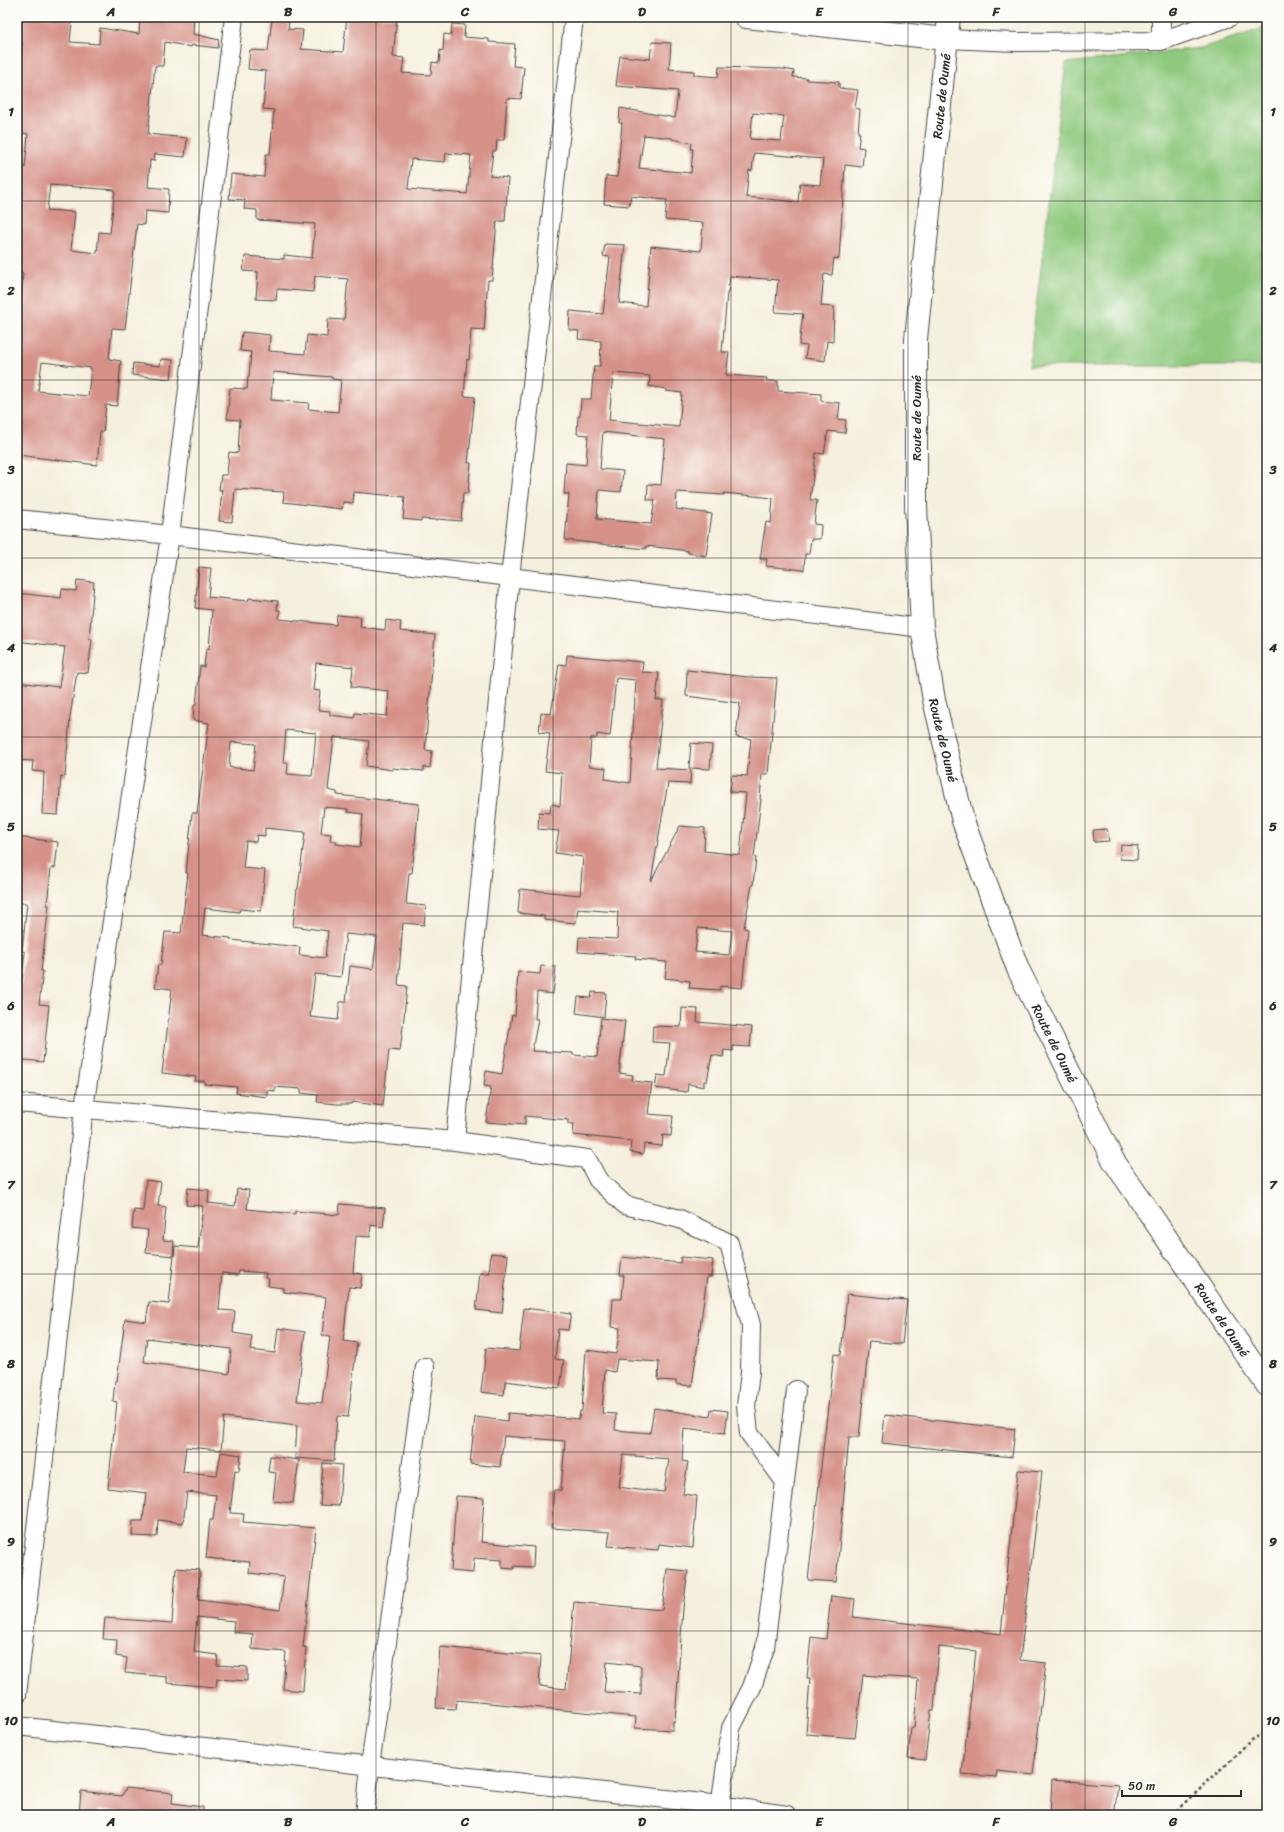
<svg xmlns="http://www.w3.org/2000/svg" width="1284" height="1832" viewBox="0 0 1284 1832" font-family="Sriracha,sans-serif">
	<rect width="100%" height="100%" fill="#fdfcf7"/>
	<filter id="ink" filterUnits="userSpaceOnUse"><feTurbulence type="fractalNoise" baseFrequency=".025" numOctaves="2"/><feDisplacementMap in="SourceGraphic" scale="8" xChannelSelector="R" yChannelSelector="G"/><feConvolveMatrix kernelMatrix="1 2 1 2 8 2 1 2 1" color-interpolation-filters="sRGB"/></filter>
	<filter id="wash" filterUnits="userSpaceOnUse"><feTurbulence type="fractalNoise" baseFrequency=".012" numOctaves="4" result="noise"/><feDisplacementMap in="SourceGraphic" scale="16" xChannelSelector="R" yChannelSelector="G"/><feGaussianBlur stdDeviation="0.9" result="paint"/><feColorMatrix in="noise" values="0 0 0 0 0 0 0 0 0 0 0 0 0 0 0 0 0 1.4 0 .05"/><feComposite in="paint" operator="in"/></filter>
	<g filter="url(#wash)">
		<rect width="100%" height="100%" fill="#f5efdd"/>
		<path fill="#8ec97e" stroke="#5c7a54" d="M1267,27V366H1029L1066,63L1201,48Z"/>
		<g id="blocks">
			<path fill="#d69288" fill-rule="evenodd" d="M17,17H57L72,20L70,42L99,44L100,28L139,34L140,17H194L193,34L219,40L218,48L192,45L191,47L165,42L163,66H155L148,134L187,138L185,157L155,154L154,161L150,160L148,187L169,189L168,213L145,211L144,225L137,224L125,329L112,328L109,359L121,361L117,406L106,405L103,432H100L97,465L18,455L20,436L17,435V304H20L23,273H17V170L23,171V168H25L28,134L17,132V97L22,43H17ZM50,185L115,190L110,233L99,232L97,253L71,250L75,212L47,210ZM42,362L91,368L88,396L38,391Z
				M347,17H397L393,57L404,58L402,73L431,75L432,62L439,63L440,50L443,51L444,34L451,35L452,24L465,25L464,37L489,39V42L515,44L513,66L524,67L521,99L507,98L504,140H497L496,151H493L490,176L508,178L505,221H497L492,280H488L484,330L471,329L469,360L467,359L464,396L475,397L468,463H471L468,493H463L461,521L437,519V520L421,519V521L403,519L405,497L354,492L353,503L343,502L342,509L283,502L284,492L235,489L232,522L219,521L222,490H219L221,475H227L229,452L238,453L240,420L227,419L230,388L247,389L248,377H249L251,352L240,351L242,332L270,335L269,351L305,354L307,335L327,337L328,319L344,320L348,279L315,276L313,292L277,289L276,300L256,299L258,272L243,271L245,256L284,259V255L312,258L315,224L257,220V210L244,209L245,200L229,199L231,174L264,177L266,154H270L274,110L263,109L266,71L248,69L250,50L268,51L272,19L289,20L288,29L303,30L301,49L343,52ZM446,153L471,155L467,194L408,189L411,159L445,162ZM273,372L332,377V379L341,380L338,412L308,409L309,403L271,400Z
				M652,42L671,43L669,69L694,71V75L718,77L719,67L784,69L794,71L793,77L807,78V80L839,82V88L858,90L855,108L860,109L858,133H860L858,147L864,148L862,167L845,165L839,259L834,258L832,275L824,274L821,306L834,307L833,342L827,341L825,361L805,358L807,346L799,345L803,314L775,312L778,280L730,276L728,293H727L722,352H729L726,375L767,378L766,381H778V391L821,394V401L840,403L838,419L846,420L845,433L828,431L824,454L816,453L810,500H817L814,524L821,525L820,539H811L809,554H805L804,570L766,566L767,559H760L766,522L771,523L773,498L724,493V495L677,492L676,509L712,514L706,556L688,553V551L674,549L646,546V549L565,540L569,494H564L566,463L586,465L588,435L577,434L578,416H580L581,399H591L594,366H600L601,341L578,339L579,331L569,330L570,311L603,314L610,257L603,256L605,244L625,245L619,303L646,306L651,246L701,251L703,223L665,220L667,200L631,196L629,206L604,204L606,176L617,177L618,170L622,123H619L620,108L675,118L678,91L616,86L620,56L650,59ZM753,113L784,116L781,141L750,139ZM644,135L672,138V139L692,143L691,149H693L691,173L639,168ZM754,153L823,159L820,185L800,183L798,202L746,197L749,170L752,171ZM613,373L650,376L649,386L666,389V391L682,393L679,427L609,420ZM603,432L665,439L661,485L648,484L647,500H655L651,524L597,519L599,490L621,492L623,471L600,469Z
				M161,359L173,360L171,379L132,375L133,363L160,366Z
				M199,567L211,568L208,597L248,601L249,598L278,601L277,610H280L279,619L336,625L337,615L361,617L360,627L385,630L386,620L401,622L400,631L435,635L425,750L432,751L430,768L424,767V771L392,768V770L366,766L369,741L334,737L328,790L337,792V795L419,804L412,873H409L406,904L426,906L424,925L403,923L398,985L407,986L403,1027L400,1051L389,1050L383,1106L352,1102L351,1104H337L317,1102L318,1095L301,1093V1089L275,1087V1091L267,1090V1097L236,1093L237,1087L204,1084L205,1081H195L196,1077L162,1073L172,989L155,987L158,965H161L165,932L181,933L188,873H186L192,813H197L209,723L193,720L194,705H196L200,666L204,667L206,648L209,649L212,610L195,608ZM316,663L353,667L351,687L389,691L387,716L355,713L354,718L330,715V711L318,710L320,691L313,690ZM286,730L316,733L312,776L287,774L288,763H283ZM231,742L256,744L253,770L229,767ZM324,807L348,809V812L363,814L360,847L336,844V841H330L331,834L321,833ZM265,828L305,832L298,889H297L293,926L328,931L325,958L299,955L300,947L231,940V938L202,935L205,908L239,912L240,909L261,911L265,870L243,868L246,841L256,842L257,835L265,836ZM346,934L377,937L373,969L350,966L346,1002H340L338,1020L310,1017L315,974L341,977Z
				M77,580L94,582L89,639H92L88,673L77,672L70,717L65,777L61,776L58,815L42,814L44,772L32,771L33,761L17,760V682L59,687L65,647L17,641V593L61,598L62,589L76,591Z
				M567,655L643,662L642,672L659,673L656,700H663L656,768L691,770L690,784L668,783L651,881L680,826L705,828L704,851L740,855L746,793L730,792L732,775L747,776L751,739L736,737L740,703L686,696L687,670L748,677L777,678L768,774H762L760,799H761L754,857L756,858L753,885H752L744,928L748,929L742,988L720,986V990L689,988L690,981L665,978L667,962L635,959L636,956L578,952L579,937L617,939L618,912L578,909L576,923L544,920V916L518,913L520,889L580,895L583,857L555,853L559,831L538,829L539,812L550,813L551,804L560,806L562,773L545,771L550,733L539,732L541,713L551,714L559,664L566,665ZM616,678L636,680L630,783L605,779L606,768L589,766L591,738H597V734L610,736ZM698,928L732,931L729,955L695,952Z
				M691,743L712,745L710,769L689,768Z
				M1107,829L1109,841L1094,842L1093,830Z
				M17,837L58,842L55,868H51L47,905H49L41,971H43L39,1004L49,1005L43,1062L17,1059V985L21,986L25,952L22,951L27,903H17Z
				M1121,845L1138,846L1137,860L1120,859Z
				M541,966L556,967L553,994L537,992L535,1019H538L532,1051L573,1053V1055L597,1057L601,1018L625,1021L619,1073L633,1075L632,1081L652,1083L648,1114L673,1116L671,1136L663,1135L662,1146L644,1144L643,1154L630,1152L631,1141L573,1135L574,1124H568V1120L525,1116V1125L486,1122L491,1087L484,1086L486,1071L502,1074L512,1015L515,1016L518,972L540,974Z
				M592,992L606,993L604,1017L576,1013L578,997L591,998Z
				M682,1008L698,1009L697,1022L752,1027L750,1047L733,1046V1051L724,1050L723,1057L712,1055L707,1081H704V1087L688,1084L687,1092L655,1088L657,1075L666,1076L670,1043L652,1042L653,1026L681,1027Z
				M146,1180L161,1182L158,1206L166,1207L163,1240L174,1241L173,1256L146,1253L148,1230L132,1228L134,1210L143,1211Z
				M188,1188L209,1190L208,1203L235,1206L237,1189L249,1190L247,1209L295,1214V1211L339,1215L340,1204L385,1208L383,1227L371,1225L370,1237L356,1236L353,1273L362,1274L360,1288L349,1287L343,1341L357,1343L348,1417L337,1416L334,1461L295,1458L297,1426L224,1417L221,1450L186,1447L183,1472L217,1475L221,1452L241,1455L239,1471L235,1470L230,1513L244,1514L243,1522L316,1528L303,1647H306L303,1691L283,1689L286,1652L252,1649L253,1634L233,1632L234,1621L197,1617L194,1652L218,1655L217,1665L247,1667V1681L217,1679L216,1687L167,1683V1677L125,1673L127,1658L116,1656L117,1640L103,1639L105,1618L172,1623L176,1568L200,1570L198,1600L280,1610L284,1577L249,1573L250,1562L206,1558L210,1520H213L216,1495L187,1492L183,1523L158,1520L157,1537L132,1536L133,1521H143L146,1493L108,1488L117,1402L113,1401L115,1381H117L125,1319L146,1322L149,1302L169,1304L175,1246L198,1248L203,1206L186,1205ZM239,1271L266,1273L265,1278L269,1279L268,1286L283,1288V1292L326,1297L322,1335L330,1336L322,1403L297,1401L305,1332L278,1328L275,1353L250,1350L252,1336L233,1333L235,1311L219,1310L222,1273L238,1275ZM147,1338L231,1349L229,1374L144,1362Z
				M491,1253L508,1255L502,1313L476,1310L480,1273L489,1274Z
				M622,1257L680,1263L681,1257L713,1260L711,1277H707L692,1386L676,1384V1381L658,1380L659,1362L617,1359L615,1372L605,1370L602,1413L616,1414L615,1430L650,1433L654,1408L710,1417L711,1409L728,1411L725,1433L684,1428L682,1461L688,1462L683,1494L697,1496L693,1548L659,1544L658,1550L608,1546L610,1532L551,1528L554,1490H561L565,1441L504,1436L500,1467L470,1464L475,1417L507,1421L508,1413L579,1419L580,1411H582L586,1350L616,1354L620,1328L611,1327L613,1299H622L624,1275H620ZM623,1455L669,1459L664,1492L645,1490V1491L619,1487Z
				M847,1294L907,1300L902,1344L869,1341L859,1437H849L836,1582L808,1580L834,1354L841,1355Z
				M524,1308L571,1314L568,1330L558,1329L555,1359L564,1360L560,1388L505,1381L504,1395L481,1392L486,1348L519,1351Z
				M885,1415L1015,1429L1012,1457L882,1443Z
				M270,1456L299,1460L293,1503L273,1501L276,1473L268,1472Z
				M323,1463L342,1465L339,1506L320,1505Z
				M1018,1470L1042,1472L1020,1660L1046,1663L1033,1775L997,1771L996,1777L962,1774L976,1651L939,1647L934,1710H931L925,1760L908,1758L911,1728H914L918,1679L863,1675L855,1738L806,1734L810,1678H807L811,1637L826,1639L831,1596L855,1599L853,1617L1001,1634Z
				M456,1496L484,1498L481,1542L534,1547L533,1567L514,1566V1569L502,1568V1560L474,1558L473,1573L451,1571Z
				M667,1569L688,1571L683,1608L675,1721H673V1730L635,1728L636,1717L457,1700L456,1709L436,1708L440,1647L541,1656L539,1686L566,1689L574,1602L662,1610ZM607,1662L641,1666V1694L604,1692Z
				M1052,1780L1118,1785L1114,1815H1050Z
				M126,1788L173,1793L172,1803L203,1807V1815H136L97,1810L96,1815H79L81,1791L122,1796Z"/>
		</g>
	</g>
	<g filter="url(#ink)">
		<use href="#blocks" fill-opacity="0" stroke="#494846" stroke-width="1"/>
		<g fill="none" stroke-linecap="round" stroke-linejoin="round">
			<defs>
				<path id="street" d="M946,39L1016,42L1161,41L1230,17
					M1161,41V17
					M17,519L170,535L922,628
					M17,1103L455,1141L587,1159L598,1180L625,1205L680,1219L729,1243L751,1325L750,1372L746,1406L749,1433L785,1482
					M455,1141L510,577L574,17
					M17,1695L84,1108L170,535L234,17
					M17,1726L720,1805L787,1815
					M365,1815L370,1766L425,1367
					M719,1815L731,1728L752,1687L765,1648L796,1390"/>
				<g id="secondary">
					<path d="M746,17L946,39"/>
					<path id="s1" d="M949,17L916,339V506L922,628L934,700L963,821L1018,969L1113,1160L1267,1385"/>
				</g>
			</defs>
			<use href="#street" stroke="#494846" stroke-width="20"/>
			<use href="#secondary" stroke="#494846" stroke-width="24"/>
			<path stroke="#494846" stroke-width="2.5" stroke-dasharray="3 3" stroke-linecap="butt" d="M1173,1815L1250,1741L1267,1732"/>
			<use href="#street" stroke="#fff" stroke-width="18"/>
			<use href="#secondary" stroke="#fff" stroke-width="22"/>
		</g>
	</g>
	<path fill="none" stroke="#2b2b2b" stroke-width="1" stroke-opacity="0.55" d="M199,17V1815M376,17V1815M553,17V1815M731,17V1815M908,17V1815M1085,17V1815M17,201H1267M17,380H1267M17,558H1267M17,737H1267M17,916H1267M17,1095H1267M17,1274H1267M17,1452H1267M17,1631H1267"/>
	<g text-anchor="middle" stroke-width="3" stroke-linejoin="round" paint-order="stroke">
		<g font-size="13" fill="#2b2b2b" stroke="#fdfcf7">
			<text transform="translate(941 96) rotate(-84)" y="5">Route de Oumé</text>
			<text transform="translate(916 418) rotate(-90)" y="5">Route de Oumé</text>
			<text dy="5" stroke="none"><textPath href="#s1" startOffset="727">Route de Oumé</textPath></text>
			<text dy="5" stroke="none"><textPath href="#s1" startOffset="1051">Route de Oumé</textPath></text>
			<text dy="5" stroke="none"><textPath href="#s1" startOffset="1375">Route de Oumé</textPath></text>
		</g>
	</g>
	<rect width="1284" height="1832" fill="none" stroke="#fdfcf7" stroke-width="44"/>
	<path d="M1122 1790v6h119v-6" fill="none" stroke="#2b2b2b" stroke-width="2"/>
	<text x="1128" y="1790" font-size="12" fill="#2b2b2b" stroke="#fdfcf7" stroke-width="3" paint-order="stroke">50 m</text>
	<rect x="22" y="22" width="1240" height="1788" fill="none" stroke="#2b2b2b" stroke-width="1.5"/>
	<g font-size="13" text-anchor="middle" font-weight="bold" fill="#2b2b2b">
		<text x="111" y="16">A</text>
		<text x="288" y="16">B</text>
		<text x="465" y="16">C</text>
		<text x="642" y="16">D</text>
		<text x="819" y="16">E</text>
		<text x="996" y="16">F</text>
		<text x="1173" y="16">G</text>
		<text x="11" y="116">1</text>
		<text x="1273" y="116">1</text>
		<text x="11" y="295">2</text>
		<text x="1273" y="295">2</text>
		<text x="11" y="474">3</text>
		<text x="1273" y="474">3</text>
		<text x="11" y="652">4</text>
		<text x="1273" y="652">4</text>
		<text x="11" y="831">5</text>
		<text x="1273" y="831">5</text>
		<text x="11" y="1010">6</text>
		<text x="1273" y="1010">6</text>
		<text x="11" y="1189">7</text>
		<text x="1273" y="1189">7</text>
		<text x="11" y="1368">8</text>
		<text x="1273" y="1368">8</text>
		<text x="11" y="1546">9</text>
		<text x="1273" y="1546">9</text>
		<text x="11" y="1725">10</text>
		<text x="1273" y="1725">10</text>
		<text x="111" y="1826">A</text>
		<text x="288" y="1826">B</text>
		<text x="465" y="1826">C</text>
		<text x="642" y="1826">D</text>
		<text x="819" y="1826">E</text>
		<text x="996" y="1826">F</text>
		<text x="1173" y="1826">G</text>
	</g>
</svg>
